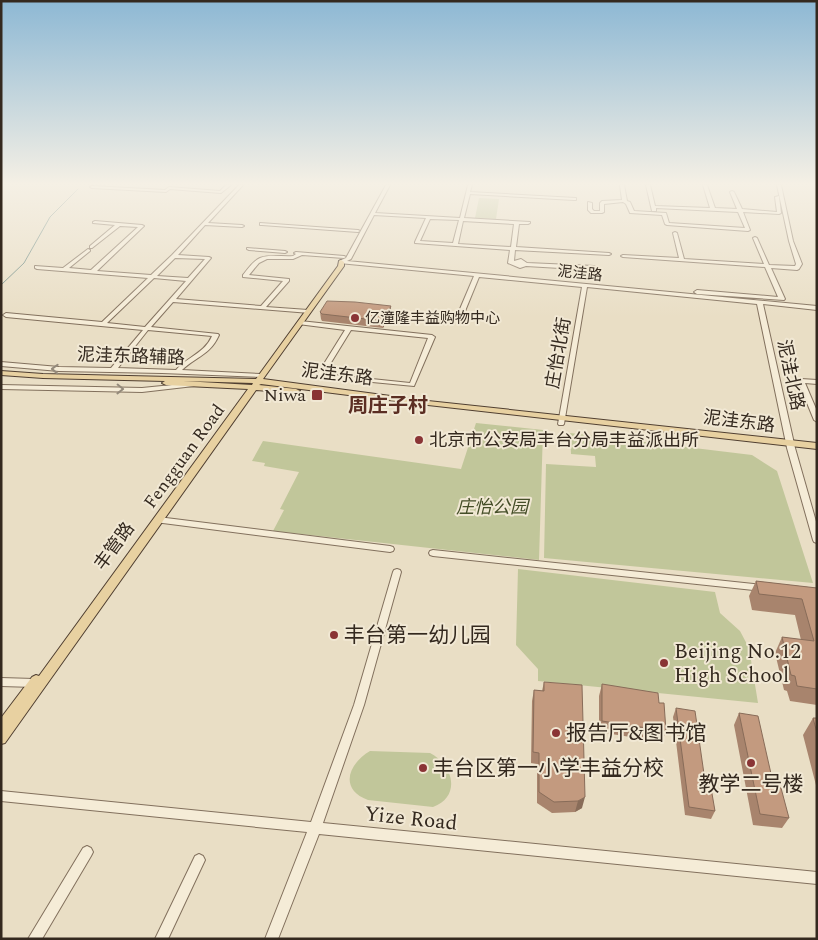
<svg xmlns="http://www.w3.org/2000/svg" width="818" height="940" viewBox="0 0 818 940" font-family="Spectral,'Noto Sans SC',serif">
	<rect width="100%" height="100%" fill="#e9dec5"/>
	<path fill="#c1c69a" d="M479,198L499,199L496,219L475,218Z
		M476,423L543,430L539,560L273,531L284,510L280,509L299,472L264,466L265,463L252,461L263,441L461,469Z
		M570,433L752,455L777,471L813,583L544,558L546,464L596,467L595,456L571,454Z
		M518,569L715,592L720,613L740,631L749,648L758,703L538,681V669L516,645Z
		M370,751L430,753C454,765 461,797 433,807L368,800C339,789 348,764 370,751Z"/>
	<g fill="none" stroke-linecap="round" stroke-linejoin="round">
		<path stroke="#6e8a83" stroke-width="1" d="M1,285L24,263L50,217L78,189"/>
		<defs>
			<path id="minor" d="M226,185H231L221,193L170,189L166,192L92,188L90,187L92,186L165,190L169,187L220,191Z
				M239,185H243L208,223L242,225L244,226L242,227L205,225L178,255L209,257L211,258L176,299L261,306L283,281L243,277V275C248,269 253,261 260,258C270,254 283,257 293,256L296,254L294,253L296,252L344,256L346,257L344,258L302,255L293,259H267L259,263L249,275L289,279V281L266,307L308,310L310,311V313L173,302L151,327L218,334L219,335C210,355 197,356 182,370L261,374L263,375V377L162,373L59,371L1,366V362L59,367L111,368L143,330L6,317L3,315L6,313L102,322L148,278L37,269L35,268V266L63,268L88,249L90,250V251L69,268L91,270L138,227L120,226L92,248H90V246L115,225L93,223V222L95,221L142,225L144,226L97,271L151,275L172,255ZM175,258L205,259L188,278L157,276ZM154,278L186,281L145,327L107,323ZM148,330L212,336C205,353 187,357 176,370L118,368Z
				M386,185H390L375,213L460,218L468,185H472L470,192L576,198V200H574L470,194L464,218L530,222V223L528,224H519L516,247L609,253L611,254L609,255L515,250L514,261L521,259L527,263L594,266L597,268L594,270L526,266L520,268L508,263L510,250L415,243V242L426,218L374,215L351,259L347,261L817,306V310L763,304L795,448L817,525V543L814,542L813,540L787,448L757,304L587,287L564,424L563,425H559L558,424L582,287L479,277L463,316L460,318L457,316L474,276L339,263V261L346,258ZM430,219L459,220L453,243L420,241ZM463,221L514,224L511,247L458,244Z
				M620,185H624L627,201L630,202L634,211L666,213L669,223L745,228L738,212L656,208V211H652L646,185H650L655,206L710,208L703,185H707L715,208L737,209L730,192L732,191L734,192L742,209L777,212L775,197L779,196L781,213L779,214L743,212L750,230L748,231L667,225L665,224L662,215L630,213L626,204L623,202L604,204V212L602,213H591L588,210V202L592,203V209L594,211H600V203L602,201L622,200Z
				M777,185H781L793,241L802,264L799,269L797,270L771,268L785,299L784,300L697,294L694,292L697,290L778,297L765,267L623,257L621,256L623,255L679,258L673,233L675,232L677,233L684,259L764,264L753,238L755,237L757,238L769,265L795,266L796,264L789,241Z
				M260,223L358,230L360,231L358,232L262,225H260Z
				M247,248L285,251L287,252L285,253L249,250L247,249Z
				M300,321L432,335L435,337L414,386L320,377L317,375L345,330L298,324L297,323ZM351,330L428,338L410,383L324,374Z
				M801,379L817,380V384L805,383L817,411V422L814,420L798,381Z
				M192,383L195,385L194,386L142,392L1,389V385L142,388Z
				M158,517L390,546L393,547L394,549L393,551L390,552L155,522L154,520L155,518Z
				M433,550L763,585L766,586L767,588L766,590L763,591L433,556L430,555L429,553L430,551Z
				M397,569L400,570L401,572L364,705L323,823L817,872V884L319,834L278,939H265L307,832L1,801V791L311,822L354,705L393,572L394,570Z
				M1,678L34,679L38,680L39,683L38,686L34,687L1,686Z
				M87,846L91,848L93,852L91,856L42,939H28L83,848Z
				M199,854L203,856L205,860L168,939H155L195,856Z"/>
			<path id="major" d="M341,260L344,262V266L263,379L428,401L817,443V449L428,405L261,384L259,385L296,389L300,391L296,393L256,390L5,743L1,744V718L32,677L36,675L39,676L248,389L166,385L162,383L165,381L43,378L1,375V371L43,374L256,379L338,266L339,261ZM183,381L253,383L252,385Z"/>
		</defs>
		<use href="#minor" stroke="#82705d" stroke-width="2"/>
		<use href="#major" stroke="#503f31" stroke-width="2"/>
		<use href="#minor" fill="#f5ecd7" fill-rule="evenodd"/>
		<use href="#major" fill="#e8d1a1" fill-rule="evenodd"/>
	</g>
	<path fill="#a8846d" d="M391,306V313L383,328L322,321L321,319L320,312Z
		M756,581L817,588V705L790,701L787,691L784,690L775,653L782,637L801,640L795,615L752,610L749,596Z
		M544,682L582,808L575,812L552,813L537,803V764L531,763L532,701L534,690L542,691Z
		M602,684L659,703L666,731L662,742L599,732V696Z
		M676,708L705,781L715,811L711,819L685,815L673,717Z
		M739,713L789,818L782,828L753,825L734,725Z
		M813,718H817V789L803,735Z"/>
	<path fill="#886c59" d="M391,306V313L383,328V321Z
		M585,797L582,808L575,812L578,801Z"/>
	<path fill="#c39a7f" stroke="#886c59" d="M327,301L355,302L391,306L383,321L322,314L320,312Z
		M756,581L817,588V689L797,686L795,676L791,675L782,637L814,641L802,599L759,594Z
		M544,682L582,685L585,797L578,801L554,802L539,792V753L533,752L534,690L544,691Z
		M602,684L658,693L659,703H664L666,731L602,721Z
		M676,708L695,711L705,781L710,782L715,811L689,807Z
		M739,713L758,716L774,787L781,788L789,818L760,814Z
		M813,718H817V733Z"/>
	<defs><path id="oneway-chevron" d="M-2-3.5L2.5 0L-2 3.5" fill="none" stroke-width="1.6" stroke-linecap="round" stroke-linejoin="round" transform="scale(1.25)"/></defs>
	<g stroke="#948a7b">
		<use href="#oneway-chevron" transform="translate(55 369) rotate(-178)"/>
		<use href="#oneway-chevron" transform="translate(120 389) rotate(1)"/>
	</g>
	<linearGradient id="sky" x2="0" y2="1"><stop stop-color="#8db8d4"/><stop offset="0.58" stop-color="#f5f0e5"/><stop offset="1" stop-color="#f5f0e5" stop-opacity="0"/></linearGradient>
	<rect width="818" height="317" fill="url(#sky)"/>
	<g fill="#8a3435" stroke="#f1e8d4" stroke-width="2">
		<circle cx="355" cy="318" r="5"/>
		<rect x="311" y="389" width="12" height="12" rx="2.5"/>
		<circle cx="419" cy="440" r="5"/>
		<circle cx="334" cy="635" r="5"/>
		<circle cx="664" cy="663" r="5"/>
		<circle cx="556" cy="733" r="5"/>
		<circle cx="751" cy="763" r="5"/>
		<circle cx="423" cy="768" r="5"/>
	</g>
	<g text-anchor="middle" stroke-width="4" stroke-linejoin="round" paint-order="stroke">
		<g font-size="15" fill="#34291f" stroke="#f1e8d4">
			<text transform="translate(580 273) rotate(6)" y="5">泥洼路</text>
		</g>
		<g font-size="15" fill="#34291f" stroke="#f1e8d4" text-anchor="start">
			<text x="365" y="323">亿潼隆丰益购物中心</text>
		</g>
		<g font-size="18" fill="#34291f" stroke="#f1e8d4">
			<text transform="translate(558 353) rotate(-80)" y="6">庄怡北街</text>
			<text transform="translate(131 356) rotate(2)" y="6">泥洼东路辅路</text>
			<text transform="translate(337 374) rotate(7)" y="6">泥洼东路</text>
			<text transform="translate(791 375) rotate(78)" y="6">泥洼北路</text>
			<text transform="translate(739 421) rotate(7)" y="6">泥洼东路</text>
			<text transform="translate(184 456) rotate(-54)" y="6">Fengguan Road</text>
			<text transform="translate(114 546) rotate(-54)" y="6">丰管路</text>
		</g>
		<g font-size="18" fill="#34291f" stroke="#f1e8d4" text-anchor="end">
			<text x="306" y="401">Niwa</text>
			<text x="429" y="446" text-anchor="start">北京市公安局丰台分局丰益派出所</text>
		</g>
		<g font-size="18" font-style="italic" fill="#454e28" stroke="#f1e8d4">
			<text x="492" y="513">庄怡公园</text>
		</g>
		<g font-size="20" font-weight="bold" fill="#5b2e23" stroke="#f1e8d4">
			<text x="388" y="412">周庄子村</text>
		</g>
		<g font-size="21" fill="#34291f" stroke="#f1e8d4" text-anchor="start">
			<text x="344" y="642">丰台第一幼儿园</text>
			<text x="674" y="658">Beijing No.12<tspan x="674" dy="24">High School</tspan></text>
			<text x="566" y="740">报告厅&amp;图书馆</text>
			<text x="433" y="775">丰台区第一小学丰益分校</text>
			<text x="751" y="791" text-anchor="middle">教学二号楼</text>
		</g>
		<g font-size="21" fill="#34291f" stroke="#f1e8d4">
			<text transform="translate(411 818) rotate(6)" y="7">Yize Road</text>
		</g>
	</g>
	<rect width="818" height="940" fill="none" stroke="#34291f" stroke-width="5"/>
</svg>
